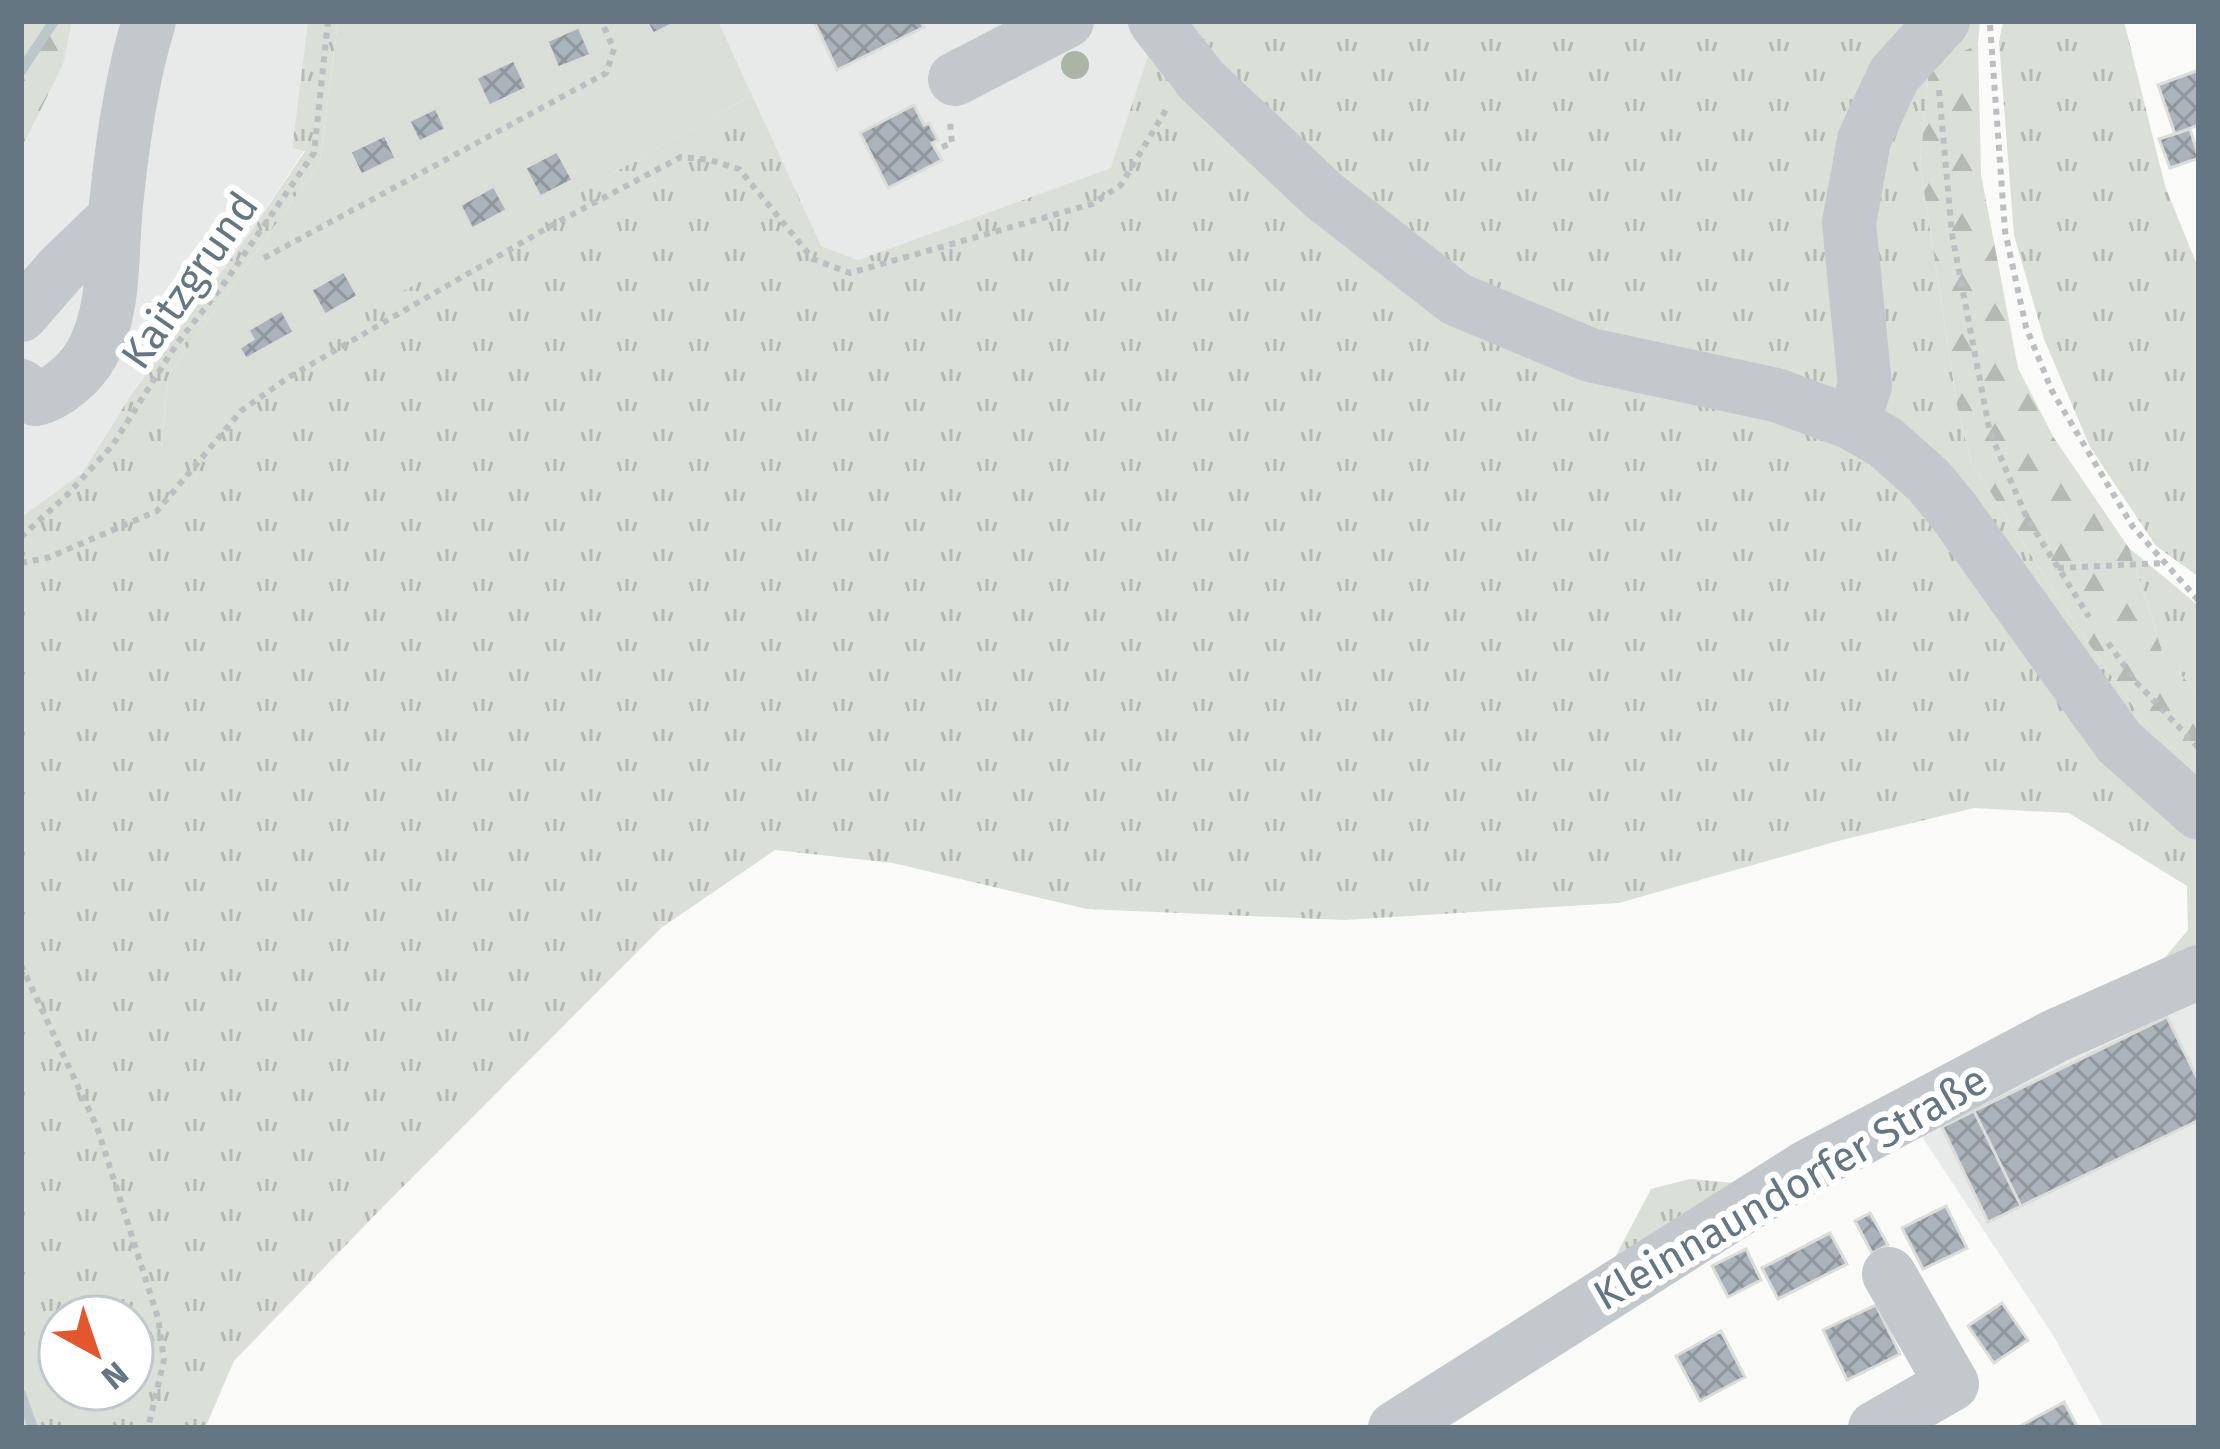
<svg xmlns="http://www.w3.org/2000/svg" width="2220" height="1449" viewBox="0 0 2220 1449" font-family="'Fira Sans',sans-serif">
	<defs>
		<pattern id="grass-tufts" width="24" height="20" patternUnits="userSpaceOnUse" patternTransform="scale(3)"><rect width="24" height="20" fill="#dadfd7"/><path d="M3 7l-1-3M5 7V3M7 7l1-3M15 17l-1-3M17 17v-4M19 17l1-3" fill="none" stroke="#b4b9b4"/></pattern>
		<pattern id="forest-firs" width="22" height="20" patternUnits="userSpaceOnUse" patternTransform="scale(3)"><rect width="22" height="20" fill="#dadfd7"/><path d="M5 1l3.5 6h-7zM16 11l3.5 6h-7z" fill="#b4b9b4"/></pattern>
		<pattern id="building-cross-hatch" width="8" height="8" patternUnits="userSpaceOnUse" patternTransform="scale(3)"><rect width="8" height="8" fill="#aab3b9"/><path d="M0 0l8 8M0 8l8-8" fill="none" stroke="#8e969c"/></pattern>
	</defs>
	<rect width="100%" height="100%" fill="#fafaf8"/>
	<path fill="#e8e9e9" d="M72,21H308L292,147L305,149L250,233L131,395L82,473L21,517V150L64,62Z
		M718,21H1134L1150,50L1112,168L858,260L821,247Z
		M2199,949V1428H2104L2053,1335L1899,1102Z"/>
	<path fill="url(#grass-tufts)" fill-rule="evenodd" d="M308,21H338L320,162L168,376L161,451L313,341L752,95L821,246L858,260L1111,168L1150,50L1179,21H1980L1978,44L1929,70L1920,164L1957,405L1971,462L2084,637L2141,717L2199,772V949L2146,980L2188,930L2187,886L2069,813L1974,808L1834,842L1619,903L1344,920L1087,909L893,863L775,850L661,928L374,1216L234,1361L205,1428H21V517L82,473L131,395L250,233L305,151L292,148ZM60,1317H132V1389H60Z
		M2003,21H2124L2165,186L2199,270V577L2156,546L2090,447L2044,339L2014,235L1999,42Z
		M2129,548L2199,606V694L2164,657Z
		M1690,1179L1736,1183L1611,1265L1651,1189Z"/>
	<path fill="url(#forest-firs)" d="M21,21H72L64,62L21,150Z
		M1978,44L1981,174L2018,368L2054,438L2129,548L2164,657L2199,694V772L2141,717L2084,637L1971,462L1957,405L1920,164L1929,69Z"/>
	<path fill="#dadfd7" d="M338,21H718L752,95L314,341L161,452L168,376L320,162Z"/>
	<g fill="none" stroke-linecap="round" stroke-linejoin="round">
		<path stroke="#bbc7cb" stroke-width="10" d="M21,71L54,21
			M21,1394L33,1428"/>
	</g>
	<path fill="url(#building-cross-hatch)" stroke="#dcdcda" stroke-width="3" d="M646,21H679L653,34Z
		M814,21H920L924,27L837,70Z
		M579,27L591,55L558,68L547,41Z
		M514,60L527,88L489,106L476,78Z
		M2199,70V125L2175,134L2158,85Z
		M914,105L924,125L929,123L938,140L932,143L942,160L888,188L860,133Z
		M436,108L446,129L419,142L409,121Z
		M2190,129L2199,158L2170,168L2159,139Z
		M385,135L396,158L361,175L350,152Z
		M557,151L573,180L540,197L525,168Z
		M494,186L507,210L472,229L460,205Z
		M344,271L358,296L325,315L311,290Z
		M282,310L294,332L246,359L239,348L253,339L248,330Z
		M2167,1017L2199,1082V1120L2021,1206L1974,1111Z
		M1974,1111L2021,1206L1988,1222L1942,1127Z
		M1946,1206L1967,1248L1923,1269L1902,1228Z
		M1870,1213L1888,1245L1872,1253L1855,1221Z
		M1830,1233L1847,1264L1778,1299L1762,1268Z
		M1746,1249L1761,1280L1728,1297L1712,1266Z
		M2002,1303L2028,1340L1994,1363L1968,1326Z
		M1876,1305L1900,1354L1847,1380L1823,1330Z
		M1721,1331L1745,1377L1700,1401L1676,1356Z
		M2064,1402L2078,1428H2021L2020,1426Z"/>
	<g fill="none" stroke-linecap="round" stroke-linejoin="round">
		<path stroke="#bbbfc2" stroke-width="6" stroke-dasharray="6 6" stroke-linecap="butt" d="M1990,25L2005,231L2026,327L2052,391L2133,527L2199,601
			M1939,90L1952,234L1990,433L2027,518L2089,617
			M942,147L952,143L950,122
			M264,258L606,73L614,49L601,21
			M21,537L66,496L112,446L176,345L223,285L314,153L328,21
			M21,563L50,557L157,511L241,411L289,377L554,224L681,157L710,160L739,169L813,259L850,273L1092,204L1121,185L1167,108
			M2058,568L2165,563
			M2108,643L2136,682L2199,748
			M21,965L97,1127L158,1318L164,1360L148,1428"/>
		<path stroke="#c3c8cc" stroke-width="54" d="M1155,21L1202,81L1323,195L1456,299L1590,355L1776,395L1852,423L1885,442L1929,481L1955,513L2119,742L2199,813
			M955,79L1067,21
			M21,315L61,269L115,217
			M21,386L36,399C57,394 81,373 92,353C116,310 111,252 116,205C122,144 131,80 149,21
			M1852,423L1865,386L1849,223L1864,140L1894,75L1943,21
			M1395,1428L1805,1168L2055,1036L2199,972
			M1875,1428L1952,1384L1889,1274"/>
	</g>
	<circle fill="#aab4a7" cx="1075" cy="65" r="14"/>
	<g text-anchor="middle" stroke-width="12" stroke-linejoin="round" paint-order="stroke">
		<g font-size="42" fill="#657683" stroke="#fff">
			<text transform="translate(189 280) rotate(-55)" y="15">Kaitzgrund</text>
			<text transform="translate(1790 1187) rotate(-30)" y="15">Kleinnaundorfer Straße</text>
		</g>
	</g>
	<rect width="2220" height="1449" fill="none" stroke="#657683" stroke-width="48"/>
	<g transform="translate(96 1353) rotate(140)"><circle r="57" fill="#ffffff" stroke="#c1c8cd" stroke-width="3"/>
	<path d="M0-9L21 45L0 30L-21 45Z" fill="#e4572e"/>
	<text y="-18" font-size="33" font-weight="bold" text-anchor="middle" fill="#657683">N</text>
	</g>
</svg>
